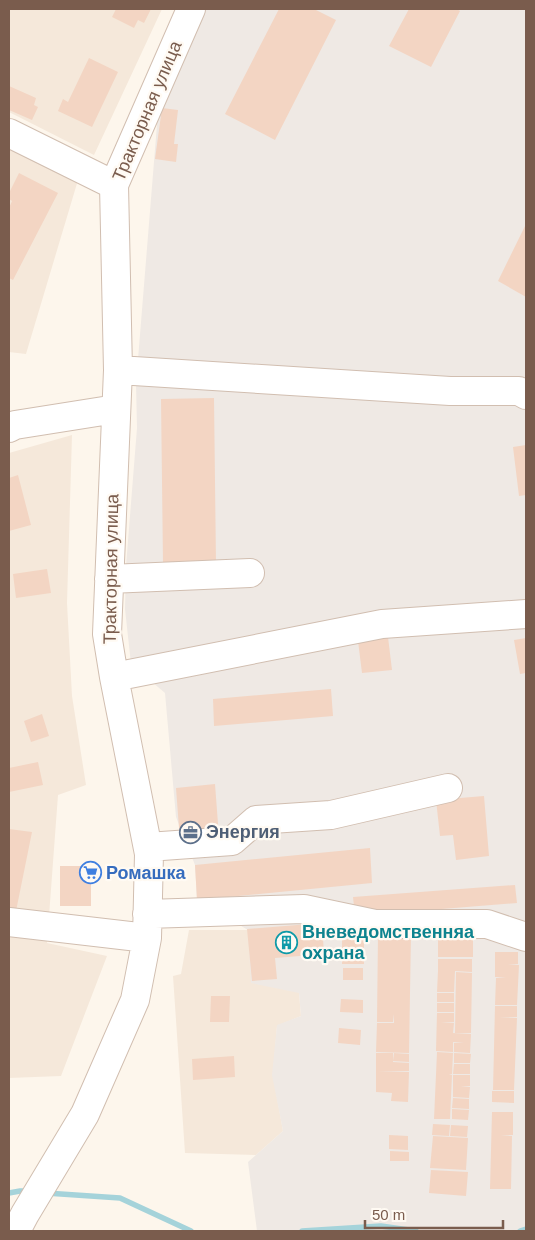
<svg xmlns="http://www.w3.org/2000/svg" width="535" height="1240" viewBox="0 0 535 1240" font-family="Arial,sans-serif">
	<rect width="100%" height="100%" fill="#fdf6ec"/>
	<path fill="#f5e8da" d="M9,9H162L94,155L9,112Z
		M9,148L78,180L26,354L9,352Z
		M72,435L67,603L72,696L86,785L58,795L47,943L107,956L61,1076L9,1078V453Z
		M189,930H248L299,993L301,1016L277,1026L273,1075L283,1131L256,1155L185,1153L173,976L181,974Z"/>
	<path fill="#efe9e4" d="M206,9H526V1231H257L248,1162L283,1131L272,1075L277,1025L301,1016L299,993L251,983L248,930L197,900L195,865L176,817L165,693L131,664L125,609L126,566L137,428L136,384L159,100Z"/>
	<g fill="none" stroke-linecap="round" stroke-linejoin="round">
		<path stroke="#a5d3da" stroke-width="5.5" d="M9,1193L20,1191H29
			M46,1193L120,1198L191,1231
			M302,1231L381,1226L416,1231
			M520,1231L526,1229"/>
	</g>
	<path fill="#f3d5c3" d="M116,9H151L144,23L138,20L134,28L112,17Z
		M279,9H314L336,20L275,140L225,114Z
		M409,9H457L460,11L431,67L389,46Z
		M89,58L118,72L92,127L58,111L63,99L68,102Z
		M9,86L36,98L34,105L38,107L32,120L9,110Z
		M162,108L178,110L174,144H178L176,162L155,159Z
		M19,173L58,193L13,280L9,278V208L12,201L9,199V193Z
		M526,224V297L498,281Z
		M214,398L216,564H163L161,399Z
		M526,445V495L519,496L513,447Z
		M18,475L31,525L9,531V478Z
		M47,569L51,593L16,598L13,574Z
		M388,637L392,670L362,673L358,641Z
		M526,638V673L520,674L514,640Z
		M331,689L333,716L214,726L213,699Z
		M42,714L49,736L31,742L24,721Z
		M38,762L43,785L9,792V768Z
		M215,784L219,837L180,841L176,788Z
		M484,796L489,856L456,860L453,835L440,836L436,800Z
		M9,829L32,832L15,916L9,915Z
		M370,848L372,883L197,900L195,865Z
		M60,866H91V906H60Z
		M515,885L517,903L355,916L353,897Z
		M322,923L324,954L275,958L277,979L252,981L247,929Z
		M378,934H411L409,1053L376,1052L377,1023H394V1014L393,1022H377Z
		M342,936H364V949H342Z
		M438,937L473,938V957H438Z
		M342,952H364V964H342Z
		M495,952H518V964L508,965H519L517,1005H495L496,978L506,977H495Z
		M438,959H472V972L455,971L454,992H437L438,971H449H438Z
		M343,968H363V980H343Z
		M456,972L472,973L471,1033H455Z
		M437,993H454V1002H437Z
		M211,996H230L229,1022H210Z
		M341,999L363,1000V1013L340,1012Z
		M437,1003H454V1012H437Z
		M495,1006H517V1017H499L517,1018L514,1090H493Z
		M437,1013H454V1022L441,1023H454L453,1033L471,1034L470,1053L454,1052V1043H464L453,1042V1052L436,1051Z
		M339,1028L361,1030L360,1045L338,1043Z
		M437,1052L453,1053L452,1074H449L452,1075L450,1119H434Z
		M376,1053H393V1062L409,1063V1071H378L409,1072L408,1102L391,1101L392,1093L376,1092Z
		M394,1053L409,1054V1062L393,1061Z
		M454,1053L471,1054L470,1063H454Z
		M234,1056L235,1077L193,1080L192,1059Z
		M454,1064H470V1074H453Z
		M453,1075H470V1086L461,1087H470L469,1098L453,1097Z
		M492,1091H514V1103L492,1102Z
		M453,1098L469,1099V1109L452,1108Z
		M452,1109L469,1110L468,1120L452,1119Z
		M492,1112H513V1135H501L512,1136L511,1189H490Z
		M433,1124L450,1125L449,1136L432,1135Z
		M451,1125L468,1126L467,1137L450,1136Z
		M389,1135L408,1136V1150L389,1149Z
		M433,1136L468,1138L466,1170L430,1168Z
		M390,1151L409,1152V1161H390Z
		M431,1170L468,1172L466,1196L429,1193Z"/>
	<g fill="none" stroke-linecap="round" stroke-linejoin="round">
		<defs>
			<path id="minor" d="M9,133L114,185
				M118,370L450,391H519L526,395
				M9,428L15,425L116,409
				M109,579L250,573
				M114,677L382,624L526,614
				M148,847L232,841L256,820L331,815L448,788
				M147,914L304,909L375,924H487L526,937
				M9,922L147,938
				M16,1231L25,1214L85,1114L135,1000L147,938L149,854L114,677L107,634L118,370L114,185L191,9"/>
		</defs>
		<use href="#minor" stroke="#d1beb0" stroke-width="30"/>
		<use href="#minor" stroke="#fff" stroke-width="28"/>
	</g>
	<defs>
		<symbol id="office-ring" viewBox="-11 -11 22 22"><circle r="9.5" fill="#fffaf3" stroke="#5c6f8a" stroke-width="1.5"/><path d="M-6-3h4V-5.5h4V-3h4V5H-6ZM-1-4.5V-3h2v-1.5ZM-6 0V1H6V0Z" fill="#5c6f8a"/></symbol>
		<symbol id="supermarket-ring" viewBox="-11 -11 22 22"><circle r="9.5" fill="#fffaf3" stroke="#3f7fe0" stroke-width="1.5"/><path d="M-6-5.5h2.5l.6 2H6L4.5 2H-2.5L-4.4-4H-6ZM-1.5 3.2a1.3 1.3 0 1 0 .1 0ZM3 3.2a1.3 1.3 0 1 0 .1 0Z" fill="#3f7fe0"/></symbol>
		<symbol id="building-ring" viewBox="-11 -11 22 22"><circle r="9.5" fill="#fffaf3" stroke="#0f9aa8" stroke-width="1.5"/><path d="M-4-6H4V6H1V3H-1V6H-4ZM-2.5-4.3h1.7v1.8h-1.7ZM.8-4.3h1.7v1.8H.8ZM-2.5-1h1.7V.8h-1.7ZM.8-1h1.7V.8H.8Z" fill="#0f9aa8"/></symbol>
	</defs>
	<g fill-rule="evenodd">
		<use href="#office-ring" x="178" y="820" width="25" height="25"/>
		<use href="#supermarket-ring" x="78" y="860" width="25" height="25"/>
		<use href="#building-ring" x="274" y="930" width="25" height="25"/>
	</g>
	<g text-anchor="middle" stroke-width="4.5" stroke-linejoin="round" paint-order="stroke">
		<g font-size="18" fill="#7a5c4d" stroke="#fffaf3">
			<text transform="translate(147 111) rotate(-67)" y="6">Тракторная улица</text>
			<text transform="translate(111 569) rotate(-89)" y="6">Тракторная улица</text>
		</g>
		<g font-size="18" font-weight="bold" fill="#4e5e75" stroke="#fffaf3" text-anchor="start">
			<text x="206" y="838">Энергия</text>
		</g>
		<g font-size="18" font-weight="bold" fill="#366cbe" stroke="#fffaf3" text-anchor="start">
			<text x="106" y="879">Ромашка</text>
		</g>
		<g font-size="18" font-weight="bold" fill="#0d838f" stroke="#fffaf3" text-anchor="start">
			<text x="302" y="938">Вневедомственняа<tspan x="302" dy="21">охрана</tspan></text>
		</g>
	</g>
	<rect width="535" height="1240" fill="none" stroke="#7a5c4d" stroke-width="20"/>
	<path d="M365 1220v8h138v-8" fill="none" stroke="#7a5c4d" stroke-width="2.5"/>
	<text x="372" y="1220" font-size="15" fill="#7a5c4d" stroke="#fffaf3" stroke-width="4" paint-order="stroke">50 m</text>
</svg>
